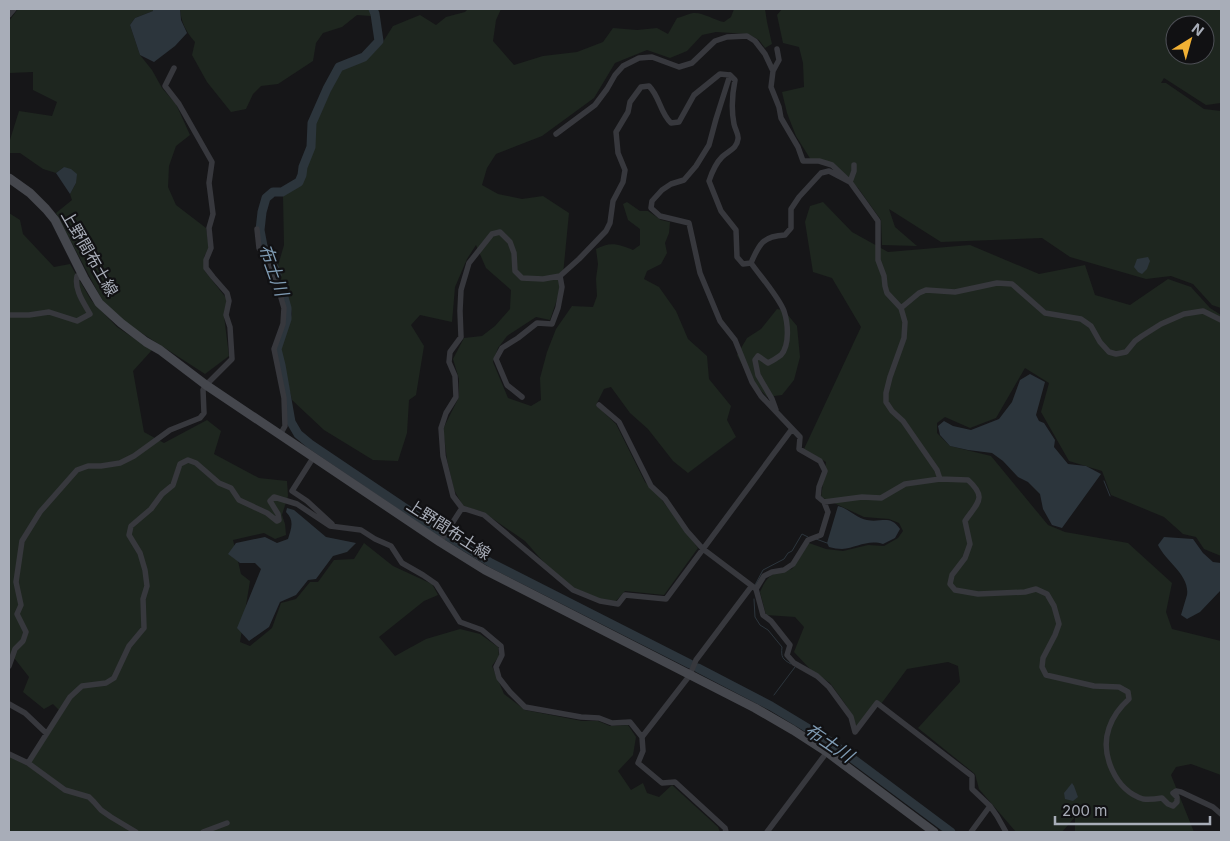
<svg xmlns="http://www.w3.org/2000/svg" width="1230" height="841" viewBox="0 0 1230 841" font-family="Inter,'Noto Sans JP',sans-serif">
	<rect width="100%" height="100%" fill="#161618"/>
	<path fill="#1e261f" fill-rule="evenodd" d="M18,9H153V11L135,18L130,25L140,55L152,70L162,88L176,104L190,135L176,146L169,166L168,187L176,205L206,228L209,247L204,257V270L227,299L224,316L229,356L205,374L123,321L102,300L56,213L72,200L70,194L76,183L64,167L56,173L43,169L20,153H9V143L19,111L52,116L57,102L33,90V72L9,73V21Z
		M180,9H369L371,16L357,15L342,27L323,33L316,43L313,61L278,84L261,86L253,94L246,109L231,112L207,82L192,55L195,42C186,32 181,22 180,9Z
		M468,9H501L496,20L493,41L514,65L543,56L577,52L603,42L613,28L637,30L657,28L668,34L677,18C682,17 688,14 693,13C703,12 714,20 724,22L731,17L734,9H765L767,22L772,44L765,48L759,40L748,34L716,32L702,35L687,51L670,58L647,50L615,63L594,98L542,136L496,154L487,168L482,185L498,194L522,199L543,196L569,213L562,285L550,320L536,317L507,336L498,348L493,362L508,398L531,406L541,400L540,378L547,352L556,329L572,306L593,307L597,296L596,279L598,264L596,249C610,241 619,244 633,250L640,245V229L628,220L623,204L627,202L640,211H648L661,220L670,222L669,233L665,243L667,253L661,264L647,271L644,279L659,287L676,311L688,339L707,356L709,379L731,406L727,420L736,437L688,473L673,461L648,429L630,413L611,387L604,389L596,405L616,424L645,482L659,496L698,548L664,595L625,591L616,601L601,599L573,588L547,566L525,541L483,512L463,506L454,490L447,460L443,429L459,397V379L453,359L464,338L482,336L495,326L510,309L511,290L486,268L476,245L467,259L455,287L452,322L420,315L411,325L424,346L416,395L409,400L407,433L398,461L373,460L324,430L292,400L280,351L292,314L288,298L277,269L284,245L283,196L300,184L313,150L316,122L341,70L365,60L381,45L393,26L420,15L436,25L446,17L465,12Z
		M782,9H1221V103L1206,105L1164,78L1161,83H1166L1204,109L1221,111V308L1212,305L1193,284L1171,276L1146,279L1070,257L1042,238L941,242L889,209L895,227L917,246L882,245L881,220L858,188L838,168L811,160L796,136L787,113L782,92L804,87L803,63L799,47L783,43L777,15ZM1175,25H1205V55H1175Z
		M823,202L852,232L888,252L970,245L1039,274L1085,265L1095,295L1130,305L1168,279L1191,287L1210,308L1221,315V556L1204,549L1196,537L1183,534L1164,517L1111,495L1102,471L1069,461L1041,412L1049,383L1025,368L996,418L970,428L945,417L937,423V433L950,446L991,456L1048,525L1065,532L1128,543L1172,583L1166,612L1172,629L1221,641V775L1191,764L1176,767L1171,775L1194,832H1075V817L1062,832H1016L979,789L975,774L918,728L960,682L958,666L948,662L907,669L881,704L877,701L857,727L846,705L830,683L811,670L794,652L804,627L795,617L766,615L760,592C769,572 773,574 792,569L809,543L826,549L843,551L868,545L884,546L898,538L903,531L899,523L889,519L864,517L821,497L826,462L804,449L861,327L832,278L813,272L805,222L810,206Z
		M9,213L20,220L23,234L54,267L70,264L91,300L117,327L152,350L133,371L144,432L164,443L207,420L221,431L214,454L259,478L287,481L288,496L282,515L285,524L286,535L275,539L264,533L233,540L241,574L250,581L240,642L250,646L272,628L281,603L296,599L310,582H318L334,560L354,559L364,543L393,566L432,584L438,595L424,601L379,637L395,656L426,639L460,629L480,634L498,647L499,656L492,666L504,694L525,710L582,721H598L610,726L628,725L636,737L633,755L618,771L631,790L643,783L647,793L659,797L672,785L718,827L720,832H9V756L28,766L62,713L53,704L44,709L23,692L29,677L11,654L9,657Z
		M777,309L782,310L787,314L797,326L800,357L794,380L782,395L767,397L748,376L737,355L747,338L761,329Z"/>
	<path fill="#2c353c" d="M153,9H180L181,20L187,33L175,46L154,62L140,55L130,25L135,18L153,11Z
		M64,167L71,169L77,174L76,183L70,194L56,173Z
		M1148,257L1150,261L1147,269L1142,274L1138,272L1134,267L1137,259Z
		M1030,374L1045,382L1036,415L1039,421L1044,423L1055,440L1054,447L1068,464L1086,466L1101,474L1062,528L1052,525L1043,509L1040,494L1028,482L1018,477L1003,461L992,453L968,450L950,446L940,435L938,426L944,421L953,426L971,430L999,419L1012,402L1020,380Z
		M838,506C848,508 856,518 867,520C881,523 890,514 900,529L895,538L883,544C868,539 856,548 842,549C838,549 833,548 829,547L827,543Z
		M287,508L294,510L326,537L356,543L347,552L333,556L316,579L308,580L296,595L280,602L269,627L249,641L237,628L261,569L255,563H240L228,554L236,543L265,537L277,543L288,539C291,529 295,521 286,512Z
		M1164,537L1193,539L1203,553L1213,562L1221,563V590L1200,612L1187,619L1181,615C1183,608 1185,602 1187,595C1190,575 1166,562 1158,545Z
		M1072,783L1074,786L1078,797L1073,801L1065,799L1064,793Z"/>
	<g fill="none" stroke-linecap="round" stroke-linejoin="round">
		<path stroke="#2c353c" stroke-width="1" d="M1104,481L1110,496
			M816,539L827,543
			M755,585L763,570L784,559L788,553L792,551L802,534L808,537
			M754,599L755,617L760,625L768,630L782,647C781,657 782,659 791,664
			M774,695L795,667"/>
		<path stroke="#2c353c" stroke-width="9" d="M277,275L275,269L263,246L260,230L262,212L266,198L273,192H282L299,182L302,175L303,167L311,147L312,123L327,89L339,67L364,57L379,41L375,14L373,9
			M282,290L287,308V319L277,349L281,365L291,422L298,434L310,444L442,533
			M447,536L491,563L690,664
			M698,668L771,706L829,741L951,832"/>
		<path stroke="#37383d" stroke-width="5.5" d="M9,15L14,9
			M777,49L779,60L773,71L771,87L779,107L781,118L798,147L803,161H819L832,165L850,182L854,171V165
			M730,75L720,74L694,95L679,122L671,123C660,113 660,97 649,86L641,87L630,102L628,112L616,132L618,153L625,170L623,182L613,201L610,223L606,231L579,259L560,276L543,279L522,278L515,271L514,253L510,242L500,232L492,234L469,263L461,290L460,311L461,337L450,352L449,362L455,376L456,397L446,413L441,428L443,456L453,496L462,508L484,515L573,590L600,601L618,604L625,595L666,599L792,429
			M730,75L716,119L709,145L696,166L684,180L671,184L662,190L652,201L651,208L660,216L689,223L700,273L720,321L735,340L752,382L761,396L800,437L799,449L820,461L825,471L819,487L818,497L824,502L828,512L821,535L808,540L793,564L784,570L772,572L764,576L756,589L763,615L771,621L790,645L787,655L794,663L817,676L829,687L851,717L855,732L877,703L972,776V789L990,806L997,816L1006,832
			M730,75L735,80C732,95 731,109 734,124C735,129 739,135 738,139C737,149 728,151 722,157C716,163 712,172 709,181L721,211L736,230L737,257L743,264L751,263
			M556,134L595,105L607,89L615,75L623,66L639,58L652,57L679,67L692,63L715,41L727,37L747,36L755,41L765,54L773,71
			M257,229L259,248L273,270L284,308L283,324L274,349L284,398L285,426L280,435
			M751,263C759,244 763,236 785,235L791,228V209L799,197L821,173L829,171L850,182L863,200L878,221V260L884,276L885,286L887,293L901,308L905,322L904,338L890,377L886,393V402L892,411L903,421L937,470L940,479
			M751,263C760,276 778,296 784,311C788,323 790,345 781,355C777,358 772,361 768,363L758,356L755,360L758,375L772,399L776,410
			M901,308L919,293L926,290L955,292L997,283L1012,284L1045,313L1081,319L1091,326L1100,342L1109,352L1116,354L1126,352L1135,341L1142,336L1161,324L1184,314L1203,311L1221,320
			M9,315H29L49,312L77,321L90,314C84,303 74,290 77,276L84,278
			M522,397L507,385L496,359L502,348L518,338L537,323L552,324L558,308L562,287L560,276
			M599,405L619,422L651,486L665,499L687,531L703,549L756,589
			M313,458L292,491L307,501L332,524
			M824,502L862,497L881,498L905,484L940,479L968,480C988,498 977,503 965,521L970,544L965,558L952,575L950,584L955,590L978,594L1025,592L1036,589L1047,594L1054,606L1059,624L1055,635L1043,658L1042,667L1046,675L1094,686L1119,687L1128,692L1129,699C1120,707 1113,716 1109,728C1100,754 1115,790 1143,799C1149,800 1156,799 1162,798L1168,804L1173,806L1177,802V797L1173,793L1176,791L1181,792L1213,807L1221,814
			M440,542L462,508
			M9,666L15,649L23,641L26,632L17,614L21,605L16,582L22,541L40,512L77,470L88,466H101L120,463L134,456L170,430L200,418L204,413L203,390L206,385L232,359L230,327L226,315L229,301L227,293L213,277L206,268V260L211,248L209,228L213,214L209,183L212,162L179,104L165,86L174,68
			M9,704L25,713L46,733
			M642,737L690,675L696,660L751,587
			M9,754L28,763L65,790L89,797L94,802L101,810L111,817L136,832
			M28,763L70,697L82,686L106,683L114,678L129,646L144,628L143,599L147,586L145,570L140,553L129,535L131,526L151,509L162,494L173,485L180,464L188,460L196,463L219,483L231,488L239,500L267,513L277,521L279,520L278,514L270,501L274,497L297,504L330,526L361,530L375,539L391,546L402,563L423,575L436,584L460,622L482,630L501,646L502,655L496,667L499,678L510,692L525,707L581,717L599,718L612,723L630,722L642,737L643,751L638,763L662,783L675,782L725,828L726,832
			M203,832L227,823
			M767,832L827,752
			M971,832L990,806"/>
		<path stroke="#45474d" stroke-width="9" d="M9,178L30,193L46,209L55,220L84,278L99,303L121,323L146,342L160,350L206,385L440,542L485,570L755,708L793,730L827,752L934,832"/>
	</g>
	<g text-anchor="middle" stroke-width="4.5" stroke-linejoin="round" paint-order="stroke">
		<g font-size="16" fill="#a8adb8" stroke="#111113">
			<text transform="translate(90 253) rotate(60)" y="6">上野間布土線</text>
			<text transform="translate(449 529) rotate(33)" y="6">上野間布土線</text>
		</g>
		<g font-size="18" font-style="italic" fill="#7f9bb3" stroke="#111113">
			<text transform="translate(273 270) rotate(70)" y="6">布土川</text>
			<text transform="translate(829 743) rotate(34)" y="6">布土川</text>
		</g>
	</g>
	<rect width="1230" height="841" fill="none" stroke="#a8adb8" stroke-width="20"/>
	<g transform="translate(1190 40) rotate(37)"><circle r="24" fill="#111113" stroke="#4d4f55"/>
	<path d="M0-4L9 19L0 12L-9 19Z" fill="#f2b134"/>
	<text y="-8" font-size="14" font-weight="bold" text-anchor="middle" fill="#a8adb8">N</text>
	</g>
	<path d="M1055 816v8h155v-8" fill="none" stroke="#a8adb8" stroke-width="2.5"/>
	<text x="1062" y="816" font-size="15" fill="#a8adb8" stroke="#111113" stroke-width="4" paint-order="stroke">200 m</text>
</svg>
